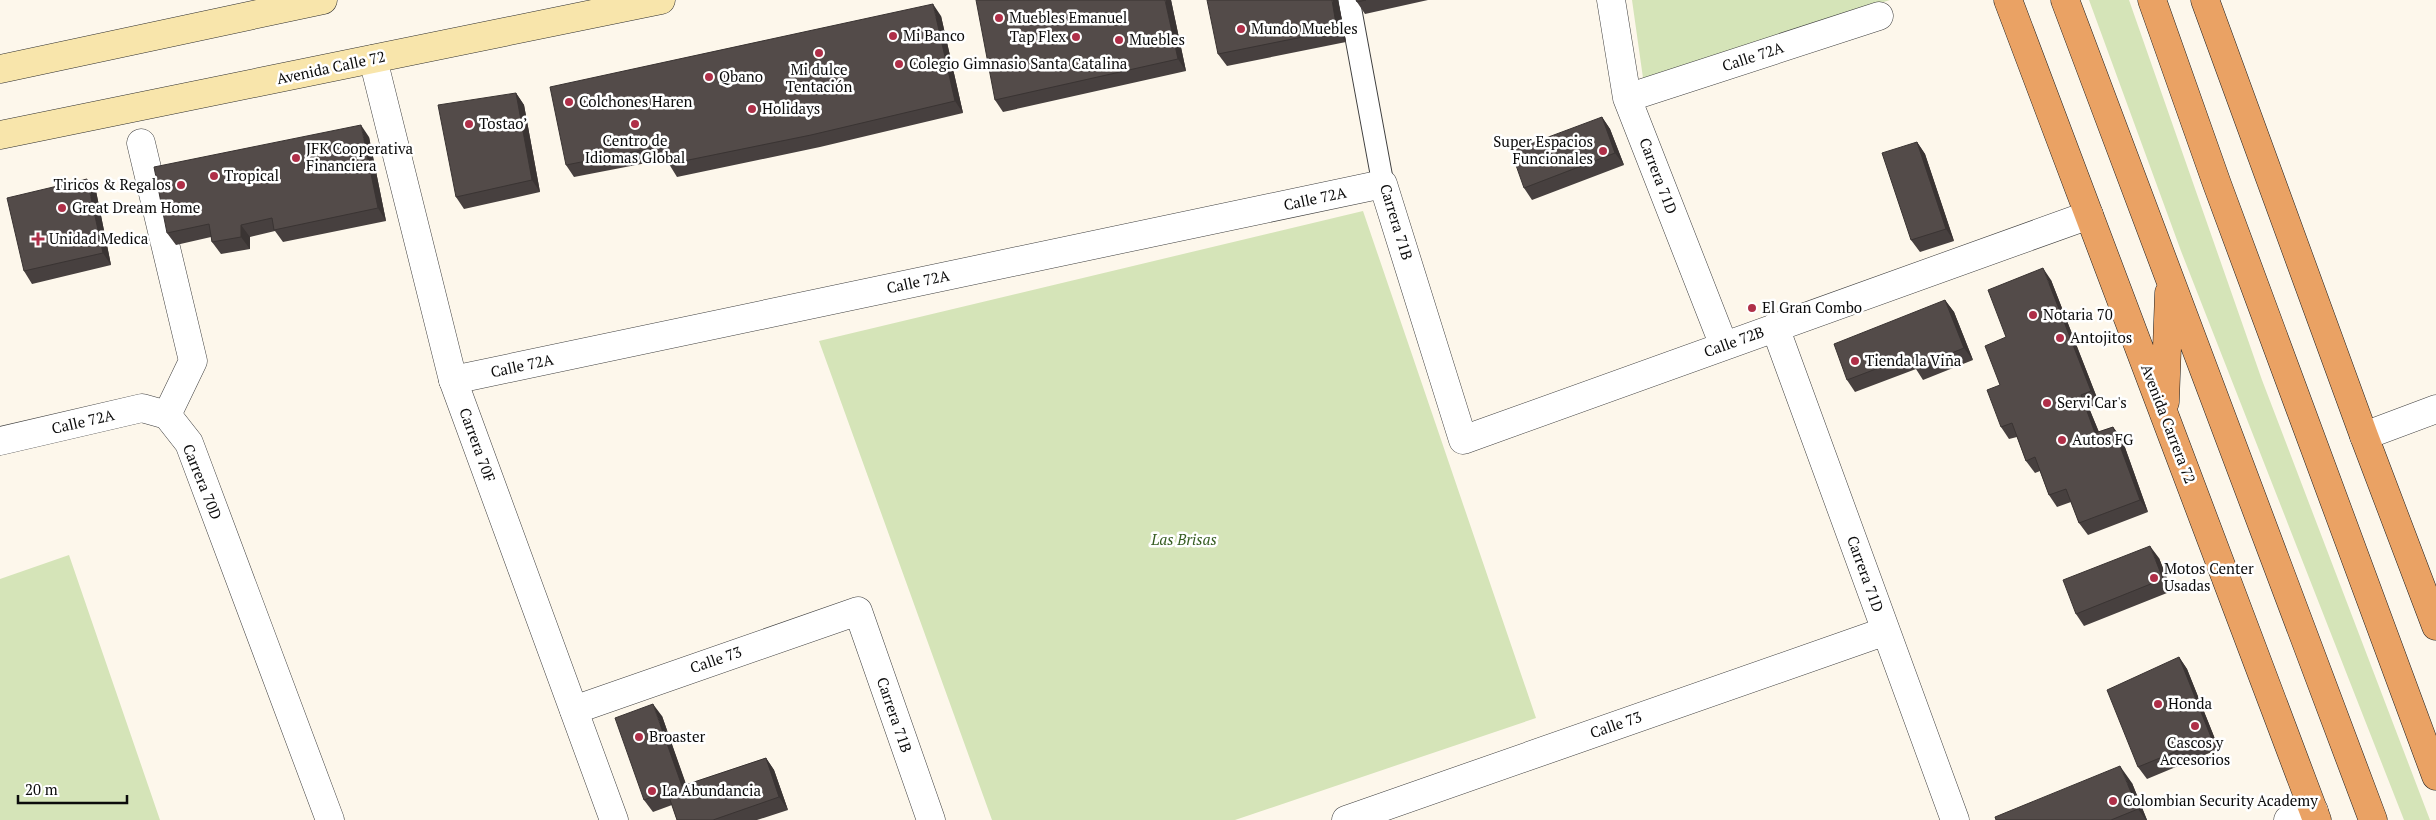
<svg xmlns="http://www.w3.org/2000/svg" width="2436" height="820" viewBox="0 0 2436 820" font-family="'PT Serif',serif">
	<rect width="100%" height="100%" fill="#fdf7eb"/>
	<path fill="#d5e4b8" d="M1632,0H1890L1643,78Z
		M2089,0H2129L2262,380L2430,820H2404L2181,251Z
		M1363,211L1536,718L1235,820H992L819,341Z
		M69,555L160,820H0V579Z"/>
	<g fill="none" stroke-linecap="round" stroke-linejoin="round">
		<defs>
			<path id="service" d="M1349,0L1383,184"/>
			<path id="pedestrian" d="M141,143L193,361L167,415"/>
			<path id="minor" d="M1611,0L1627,98L1724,346
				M1627,98L1879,16
				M1775,327L1955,820
				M453,380L1383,184L1463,440L2089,215
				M0,441L142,408L167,415L189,443L330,820
				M574,710L858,611L931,820
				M1346,820L1886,631"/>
			<path id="tertiary" d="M373,59L453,380L614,820
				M2364,436L2436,409
				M2288,820L2314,811"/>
			<path id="secondary" d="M0,69L323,0
				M0,135L661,0"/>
			<path id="trunk" d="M2008,0L2317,820
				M2065,0L2373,820
				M2152,0L2217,184L2436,776
				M2205,0L2364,436L2436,626
				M2165,402L2169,293"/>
		</defs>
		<use href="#service" stroke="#3e3e3e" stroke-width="23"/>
		<use href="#pedestrian" stroke="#3e3e3e" stroke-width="29"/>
		<use href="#minor" stroke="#3e3e3e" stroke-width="29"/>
		<use href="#tertiary" stroke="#3e3e3e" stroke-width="29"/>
		<use href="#secondary" stroke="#2d2d2d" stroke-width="29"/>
		<use href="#trunk" stroke="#1c1c1c" stroke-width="29"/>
		<use href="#service" stroke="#fff" stroke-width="21"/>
		<use href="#pedestrian" stroke="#fff" stroke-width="28"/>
		<use href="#minor" stroke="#fff" stroke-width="28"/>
		<use href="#tertiary" stroke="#fff" stroke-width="28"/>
		<use href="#secondary" stroke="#f8e5ab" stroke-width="28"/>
		<use href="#trunk" stroke="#eaa264" stroke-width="28"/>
	</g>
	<path fill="#47403f" d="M1171,0L1186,71L1003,112L995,100Z
		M1338,0L1346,42L1227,66L1218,54Z
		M1356,0H1428L1365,14L1357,2Z
		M941,16L963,113L820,147L677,177L669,164L667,159L574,177L566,165Z
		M516,93L524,105L540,192L464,209L456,197Z
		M1602,117L1610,129L1624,165L1532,200L1524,188Z
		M369,137L386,221L283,242L275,231L250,237V249L221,254L212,242L211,237L176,245L167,233Z
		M1917,142L1925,154L1954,241L1920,252L1911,240Z
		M96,191L111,265L32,284L24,271Z
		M2051,280L2099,403L2089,408L2099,432L2113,427L2122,439L2148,512L2088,535L2079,523L2071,502L2057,507L2049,495L2040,471L2035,473L2026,461L2017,437L2009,439L2001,427L2000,385Z
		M1945,300L1954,312L1973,360L1923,380L1916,369L1855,392L1847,380Z
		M2159,558L2172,591L2084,626L2076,614Z
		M2179,657L2187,669L2219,749L2147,779L2138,767Z
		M662,716L686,785L766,758L774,770L788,810L757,820H677L672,805L653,812L644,800Z
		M2132,783L2147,820H1996Z"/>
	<path fill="#3a3433" d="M1165,0H1171L1186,71L1178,59Z
		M1332,0H1338L1346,42L1337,30Z
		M933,4L941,16L963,113L955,101Z
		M516,93L524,105L540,192L532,180Z
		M1602,117L1610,129L1624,165L1615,153Z
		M361,125L369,137L386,221L378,208Z
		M1917,142L1925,154L1954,241L1946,229Z
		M87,179L96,191L111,265L103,253Z
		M241,225L250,237V249L241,237Z
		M2043,268L2051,280L2099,403L2091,391Z
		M1945,300L1954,312L1973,360L1964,348Z
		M2081,395L2089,408L2104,445L2095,433Z
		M2113,427L2122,439L2148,512L2140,500Z
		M2150,546L2159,558L2172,591L2163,579Z
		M2179,657L2187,669L2219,749L2211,737Z
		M653,704L662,716L691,798L682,786Z
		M766,758L774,770L788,810L779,797Z
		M2120,766L2132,783L2147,820H2146L2138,809Z"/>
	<path fill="#534b49" stroke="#3a3433" d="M976,0H1165L1178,59L995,100Z
		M1207,0H1332L1337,30L1218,54Z
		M1356,0H1366L1357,2Z
		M933,4L955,101L811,135L669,164L663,146L566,165L550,87Z
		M516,93L532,180L456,197L438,105Z
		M1602,117L1615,153L1524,188L1511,151Z
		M361,125L378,208L274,230L272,218L241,225V237L212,242L209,224L167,233L154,167Z
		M1917,142L1946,229L1911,240L1882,153Z
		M87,179L103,253L24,271L7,198Z
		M2043,268L2091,391L2081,395L2095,433L2113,427L2140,500L2079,523L2066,489L2049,495L2035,457L2026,461L2012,423L2001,427L1987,390L2000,385L1985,346L2006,337L1988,290Z
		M1945,300L1964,348L1915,368L1910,356L1847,380L1834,344Z
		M2150,546L2163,579L2076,614L2063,580Z
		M2179,657L2211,737L2138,767L2107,690Z
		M653,704L682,786L766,758L779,797L713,820H677L667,791L644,800L615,718Z
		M2120,766L2138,809L2111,820H1996L1995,817Z"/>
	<g fill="#af2f48" stroke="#fff" stroke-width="2">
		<circle cx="999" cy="18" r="5"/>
		<circle cx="1241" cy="29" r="5"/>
		<circle cx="893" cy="36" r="5"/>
		<circle cx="1076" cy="37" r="5"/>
		<circle cx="1119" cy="40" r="5"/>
		<circle cx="819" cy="53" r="5"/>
		<circle cx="899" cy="64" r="5"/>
		<circle cx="709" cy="77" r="5"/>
		<circle cx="569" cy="102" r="5"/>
		<circle cx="752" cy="109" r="5"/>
		<circle cx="469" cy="124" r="5"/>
		<circle cx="635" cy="124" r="5"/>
		<circle cx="1603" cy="151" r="5"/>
		<circle cx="296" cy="158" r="5"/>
		<circle cx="214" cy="176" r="5"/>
		<circle cx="181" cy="185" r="5"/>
		<circle cx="62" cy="208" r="5"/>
		<path d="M35.5 231.5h5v5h5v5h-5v5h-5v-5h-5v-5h5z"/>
		<circle cx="1752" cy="308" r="5"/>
		<circle cx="2033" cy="315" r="5"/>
		<circle cx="2060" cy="338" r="5"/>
		<circle cx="1855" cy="361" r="5"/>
		<circle cx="2047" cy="403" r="5"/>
		<circle cx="2062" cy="440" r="5"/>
		<circle cx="2154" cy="578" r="5"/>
		<circle cx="2158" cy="704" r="5"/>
		<circle cx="2195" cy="726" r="5"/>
		<circle cx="639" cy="737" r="5"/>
		<circle cx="652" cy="791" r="5"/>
		<circle cx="2113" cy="801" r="5"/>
	</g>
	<g text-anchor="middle" stroke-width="5" stroke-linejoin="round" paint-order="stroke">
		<g font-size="15" fill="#0b0b0b" stroke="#fff" text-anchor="start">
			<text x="1009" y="23">Muebles Emanuel</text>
			<text x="1251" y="34">Mundo Muebles</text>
			<text x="903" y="41">Mi Banco</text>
			<text x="1066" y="42" text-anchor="end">Tap Flex</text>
			<text x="1129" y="45">Muebles</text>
			<text x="909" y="69">Colegio Gimnasio Santa Catalina</text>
			<text x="819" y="75" text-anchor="middle">Mi dulce<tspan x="819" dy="17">Tentación</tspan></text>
			<text x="719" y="82">Qbano</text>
			<text x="579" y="107">Colchones Haren</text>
			<text x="762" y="114">Holidays</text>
			<text x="479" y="129">Tostao’</text>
			<text x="635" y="146" text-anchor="middle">Centro de<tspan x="635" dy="17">Idiomas Global</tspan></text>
			<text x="1593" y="147" text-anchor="end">Super Espacios<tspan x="1593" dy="17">Funcionales</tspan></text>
			<text x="306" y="154">JFK Cooperativa<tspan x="306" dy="17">Financiera</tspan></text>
			<text x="224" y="181">Tropical</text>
			<text x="171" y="190" text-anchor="end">Tiricos &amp; Regalos</text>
			<text x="72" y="213">Great Dream Home</text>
			<text x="49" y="244">Unidad Medica</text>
			<text x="1762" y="313">El Gran Combo</text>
			<text x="2043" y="320">Notaria 70</text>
			<text x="2070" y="343">Antojitos</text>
			<text x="1865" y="366">Tienda la Viña</text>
			<text x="2057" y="408">Servi Car's</text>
			<text x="2072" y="445">Autos FG</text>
			<text x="2164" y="574">Motos Center<tspan x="2164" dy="17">Usadas</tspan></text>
			<text x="2168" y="709">Honda</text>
			<text x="649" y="742">Broaster</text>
			<text x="2195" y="748" text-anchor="middle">Cascos y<tspan x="2195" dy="17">Accesorios</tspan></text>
			<text x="662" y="796">La Abundancia</text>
			<text x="2123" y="806">Colombian Security Academy</text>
		</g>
		<g font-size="15" fill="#0b0b0b" stroke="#fff">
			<text transform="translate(1753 57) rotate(-18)" y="5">Calle 72A</text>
			<text transform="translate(331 68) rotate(-12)" y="5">Avenida Calle 72</text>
			<text transform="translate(1658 176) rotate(69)" y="5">Carrera 71D</text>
			<text transform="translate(1315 199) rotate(-12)" y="5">Calle 72A</text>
			<text transform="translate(1396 222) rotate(73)" y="5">Carrera 71B</text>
			<text transform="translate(918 282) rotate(-12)" y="5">Calle 72A</text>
			<text transform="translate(1734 342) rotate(-20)" y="5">Calle 72B</text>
			<text transform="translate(522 366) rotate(-12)" y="5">Calle 72A</text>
			<text transform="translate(83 422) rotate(-13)" y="5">Calle 72A</text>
			<text transform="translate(2168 424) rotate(69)" y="5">Avenida Carrera 72</text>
			<text transform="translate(477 445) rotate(70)" y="5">Carrera 70F</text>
			<text transform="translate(202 482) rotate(68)" y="5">Carrera 70D</text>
			<text transform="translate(1865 574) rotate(70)" y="5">Carrera 71D</text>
			<text transform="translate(716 660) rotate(-19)" y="5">Calle 73</text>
			<text transform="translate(894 715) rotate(71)" y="5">Carrera 71B</text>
			<text transform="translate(1616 725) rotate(-19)" y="5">Calle 73</text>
		</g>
		<g font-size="15" font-style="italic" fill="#365d22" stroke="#fff">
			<text x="1184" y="545">Las Brisas</text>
		</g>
	</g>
	<path d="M18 795v8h109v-8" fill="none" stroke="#0b0b0b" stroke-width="2.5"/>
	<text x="25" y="795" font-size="15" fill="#0b0b0b" stroke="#ffffff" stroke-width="4" paint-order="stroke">20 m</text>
</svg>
